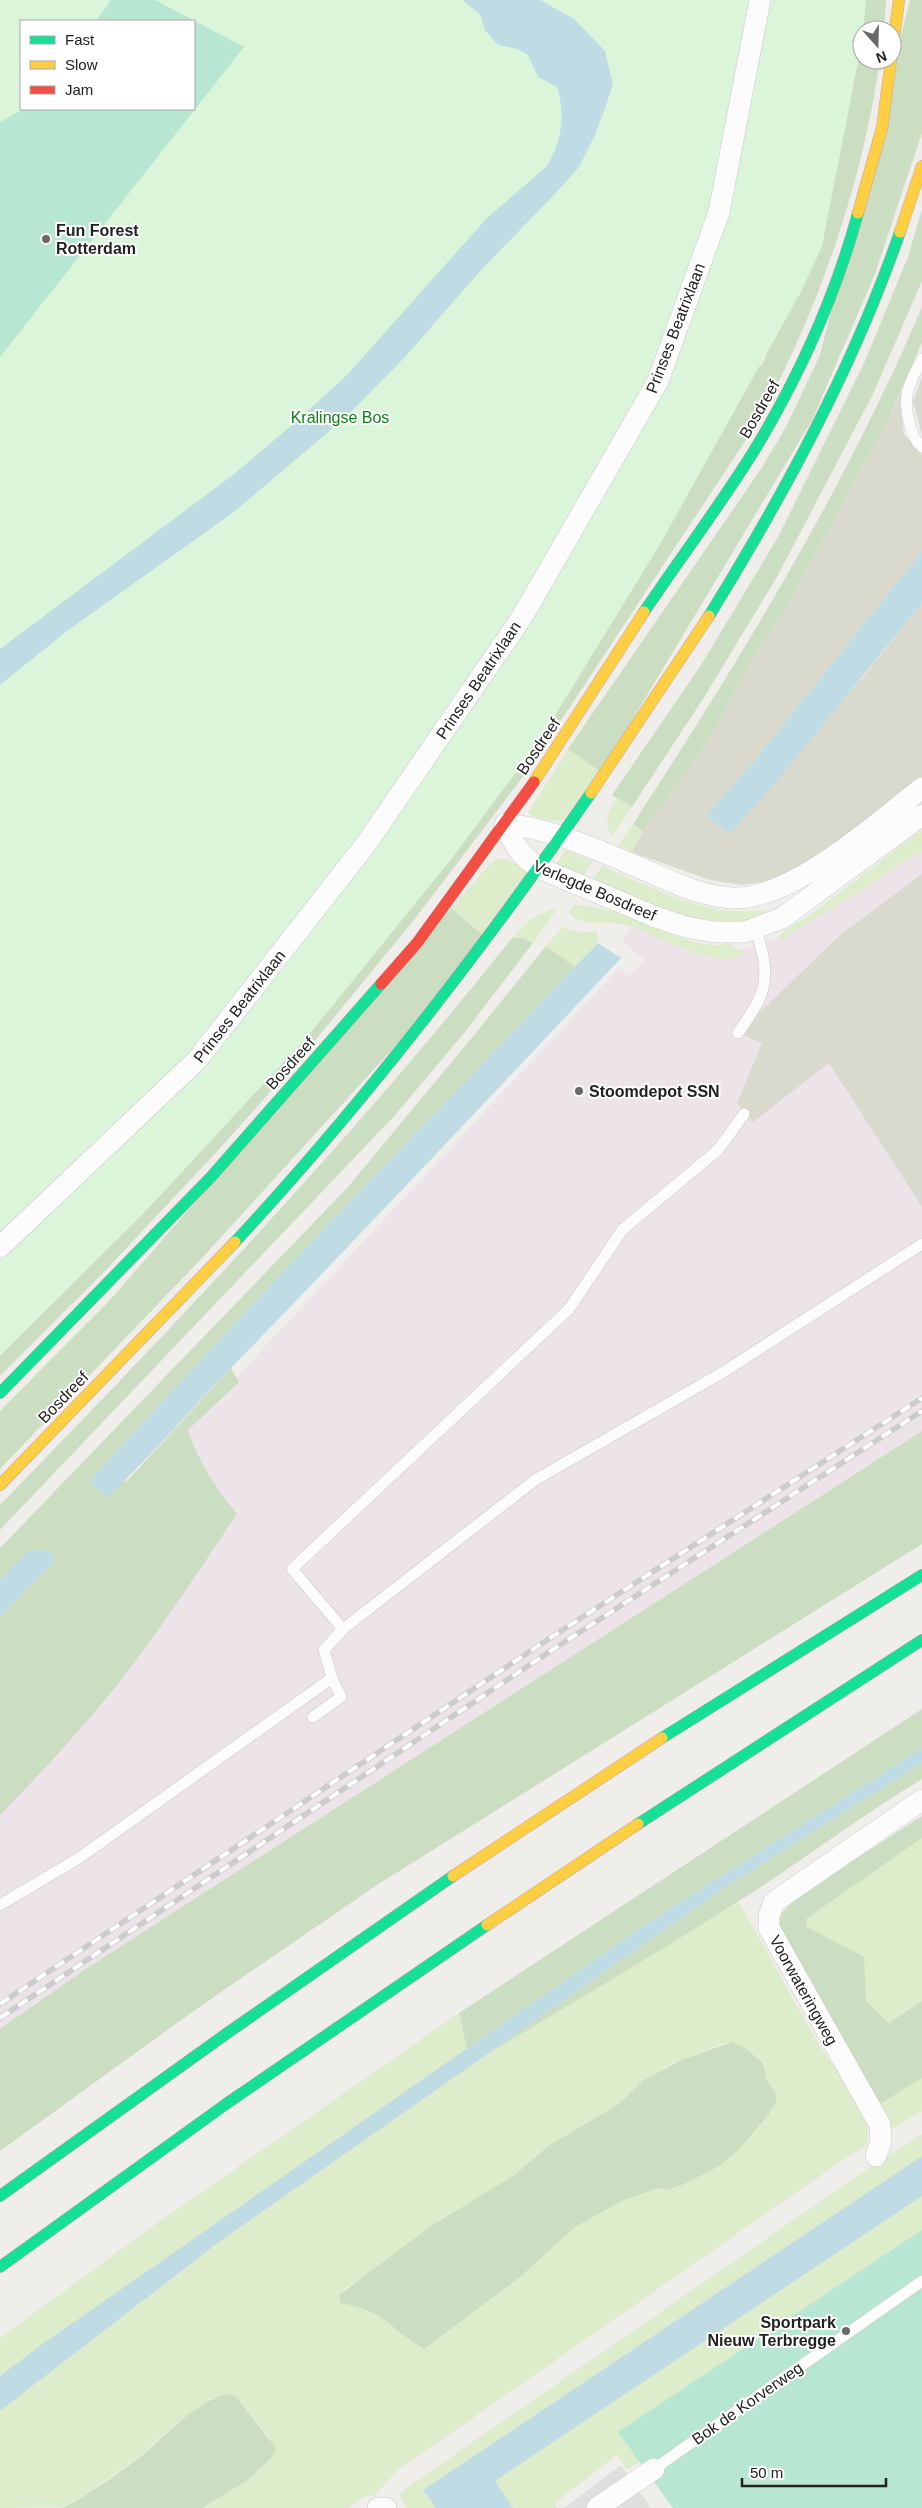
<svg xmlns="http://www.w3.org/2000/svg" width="922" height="2508" viewBox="0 0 922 2508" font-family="Arial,sans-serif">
	<rect width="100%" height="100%" fill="#f0eeeb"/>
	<path fill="#ede4e9" d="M922,840V1431L84,1970L0,2029V1804L176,1442L620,967L629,975L645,960L622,941L635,923L695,947L734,951L783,936Z"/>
	<path fill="#d9d9cd" d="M922,377V435L913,401Z
		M902,390L900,403L904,434L922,455V551L754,761L705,816L730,834L868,671L922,603V780L863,826L777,880L741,885L710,880L632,852L643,831L693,764L715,729L750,664L788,605L888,420Z
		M922,874V1207L829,1063L753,1122L737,1103L762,1043L738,1033L839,936Z"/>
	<path fill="#ddeccb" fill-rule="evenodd" d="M568,749L601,772L562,821L539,819L528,813Z
		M617,798L632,807L612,837C603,823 608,811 617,798Z
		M633,824L643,831L632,852L618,845Z
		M922,830V850L859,892L778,942C781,930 795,923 806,918Z
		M565,850L592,861V864L583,876L555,866Z
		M497,859H504L531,870L484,936L451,908L488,866Z
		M602,866C657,889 705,918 766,910L768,917L756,921L695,923L591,882Z
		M574,905C588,906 602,908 616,912C645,921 699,953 728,943L744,954C719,972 654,934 627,925C609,920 579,929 569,912Z
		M559,906L533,943L523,938H512L529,920Z
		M562,927L583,933L597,931L598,943L575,967L546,946Z
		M922,1838V2001L890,2023L866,2002L863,1957L807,1927L806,1919Z
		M739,1902L819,2045L863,2108L868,2122L867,2145L843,2160L397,2471L374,2496C365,2494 356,2502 348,2508H202L248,2480L271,2458L270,2439L236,2397L212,2398L178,2422L140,2456L91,2491L63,2507L0,2508V2411L219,2242L486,2055ZM724,2043L738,2044L763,2063L767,2081L777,2094L773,2109L763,2123L718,2167L675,2188L667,2190L658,2188L624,2200L575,2227L519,2278L424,2349L385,2318L364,2307L340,2303L344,2289L366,2276L431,2226L516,2174L548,2146L619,2104L651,2076L673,2063Z
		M459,2013L467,2049L0,2376V2338L153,2226Z
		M922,2078V2111L884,2134L880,2104Z
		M922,2134V2156L423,2490L436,2508H407L399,2495L412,2484L864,2171Z
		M922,2196V2266L627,2470L617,2455L555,2503L558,2508H513L495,2481Z"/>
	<path fill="#cbdec1" d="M815,0H886L884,30H862V60H880C862,185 819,308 759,420L531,766L414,920L299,1060L223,1145L102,1274L0,1376V1341L754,368L762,365L784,312Z
		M910,0H922V133L875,274L812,420L601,772L568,749L761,469L785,429L820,355Z
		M922,209V281L873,394L778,575L703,699L632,807L612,795L701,665L778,537L865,361L908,257Z
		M922,307V342L888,420L788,605L750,664L715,729L693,764L643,831L633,824C741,658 844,490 922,307Z
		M451,908L484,936L397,1044L202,1258L0,1469V1411L111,1299Z
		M512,938H523L533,943L465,1032L396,1114L0,1530V1505C178,1322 353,1138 512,938Z
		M546,946L575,967L294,1260L107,1461L124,1482L128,1480L231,1368L239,1382L188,1430C199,1463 215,1487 237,1514C200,1569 164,1624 124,1676C86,1725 43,1771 0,1815V1617L54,1562L50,1552L44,1550L18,1562L0,1580V1548L348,1187L474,1035Z
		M922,1431V1544L377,1885L195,2010L0,2151V2029L84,1970Z
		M922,1709V1748L646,1924L467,2049L459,2013Z
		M922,1763V1779C859,1817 801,1862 739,1901C656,1954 570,2004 486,2055L726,1887Z
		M922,1816V1838L806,1919L807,1927L864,1957L866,2001L889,2023L922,2001V2078L880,2104L775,1923L787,1907L806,1891Z
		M732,2042L745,2048L763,2063L767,2081L777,2094L776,2102L768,2116L737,2151L718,2167L682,2185L667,2190L658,2188L624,2200L575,2227L519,2278L424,2349C388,2328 386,2310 340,2303L339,2295L431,2226L516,2174L548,2146L619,2104L644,2080L681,2060Z
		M229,2394L236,2397L276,2448L271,2458L248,2480L202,2508H62C87,2496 122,2471 145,2453C167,2434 200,2398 229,2394Z"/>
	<path fill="#daf5da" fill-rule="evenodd" d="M0,0H866L862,42L822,246L802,290L659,546L540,740L453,857L308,1036L144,1213L0,1356ZM21,21H194V109H21Z"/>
	<path fill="#b7e6d2" d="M111,0H155L244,47L0,357V122L23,109H194V21H96Z
		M922,2230V2508H673L618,2432Z"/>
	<path fill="#e0dfde" d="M621,2465L651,2508H564Z"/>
	<path fill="#bfdbe3" d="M462,0H540L574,19L605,51L613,85L596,133L579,167L553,196L481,270L405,357L347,416L234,512L67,631L0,685V649L233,475L298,420L348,374L487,218L545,168C562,144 566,115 557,87L538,77L528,55L518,49L498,45L485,30L480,14Z
		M922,551V603L784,773L730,834L705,816L754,761Z
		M598,943L621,958C493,1094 364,1231 233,1366C191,1409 152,1455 108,1497L93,1487L91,1480L107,1461L294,1260Z
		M44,1550L50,1552L54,1562L0,1617V1580L28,1551Z
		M922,1748V1763L726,1887L219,2242L0,2411V2376L44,2343L646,1924Z
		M922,2156V2196L495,2481L513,2508H436L423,2490Z"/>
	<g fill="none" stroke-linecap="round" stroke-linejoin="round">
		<defs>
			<path id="lane" d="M922,359C917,370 908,384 907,395C905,410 910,437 922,447
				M738,1033C768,990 771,980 756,929
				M343,1629L292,1569L569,1309L623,1229L718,1150L744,1114
				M313,1717L341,1697L332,1678
				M0,1905L79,1858L332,1678L324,1650L343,1629L535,1480L720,1374L922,1244
				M654,2469L922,2281"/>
			<path id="street" d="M922,788C875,824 792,901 731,898C697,896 662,877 631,864C591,847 548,828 505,824C513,843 521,857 539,868L656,917L686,927L714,932H745L782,918L922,815
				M0,1247L197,1060L366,844L522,617L658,381L719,212L760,0
				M876,2156L881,2141L880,2125L769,1928V1916L774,1902L922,1800
				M378,2508H386
				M597,2508L654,2469"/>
			<path id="fast" d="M644,612C681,557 722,503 757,446C800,374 836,294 858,213
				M709,616C784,494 853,368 900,232
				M235,1242C365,1102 482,950 591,793
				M0,1393L211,1177L381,984
				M662,1738L922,1575
				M638,1824L922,1640
				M0,2196L226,2034L453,1876
				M0,2267L226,2104L487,1925"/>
			<path id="slow" d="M858,213L882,128L899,0
				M900,232L922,166
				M534,782L644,612
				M591,793L709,616
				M0,1485L235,1242
				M453,1876L662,1738
				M487,1925L638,1824"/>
			<path id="jam" d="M381,984L417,943L534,782"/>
		</defs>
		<use href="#lane" stroke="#c9c8c7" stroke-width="12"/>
		<use href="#street" stroke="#c9c8c7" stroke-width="22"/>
		<use href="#fast" stroke="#c5a2ac" stroke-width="12"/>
		<use href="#slow" stroke="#c5a2ac" stroke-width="12"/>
		<use href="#jam" stroke="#c5a2ac" stroke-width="12"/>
		<use href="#lane" stroke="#fdfcfc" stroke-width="11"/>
		<use href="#street" stroke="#fdfcfc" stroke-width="21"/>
		<use href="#fast" stroke="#16e098" stroke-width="11"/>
		<use href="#slow" stroke="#ffcf43" stroke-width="11"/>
		<use href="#jam" stroke="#f24e42" stroke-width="11"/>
		<defs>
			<path id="rail" d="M0,2004L550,1638L922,1398
				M0,2018L546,1654L922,1411"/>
		</defs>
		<use href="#rail" stroke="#ccc" stroke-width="5.5"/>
		<use href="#rail" stroke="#fff" stroke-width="4" stroke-dasharray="11" stroke-linecap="butt"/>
	</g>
	<g fill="#6a6968" stroke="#fff" stroke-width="2">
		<circle cx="46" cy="239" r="5"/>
		<circle cx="579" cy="1091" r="5"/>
		<circle cx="846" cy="2331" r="5"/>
	</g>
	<g text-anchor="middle" stroke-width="4" stroke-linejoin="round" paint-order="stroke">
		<g font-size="16" font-weight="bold" fill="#222" stroke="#fff" text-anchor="start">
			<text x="56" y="236">Fun Forest<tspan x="56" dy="18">Rotterdam</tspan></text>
			<text x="589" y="1097">Stoomdepot SSN</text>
			<text x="836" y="2328" text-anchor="end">Sportpark<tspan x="836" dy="18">Nieuw Terbregge</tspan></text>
		</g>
		<g font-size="16" fill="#222" stroke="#fff">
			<text transform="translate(675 328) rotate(-69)" y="6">Prinses Beatrixlaan</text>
			<text transform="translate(759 409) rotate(-60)" y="6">Bosdreef</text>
			<text transform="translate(478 680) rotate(-56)" y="6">Prinses Beatrixlaan</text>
			<text transform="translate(538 746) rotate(-56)" y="6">Bosdreef</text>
			<text transform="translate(595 890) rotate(23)" y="6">Verlegde Bosdreef</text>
			<text transform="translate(239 1006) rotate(-52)" y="6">Prinses Beatrixlaan</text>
			<text transform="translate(290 1063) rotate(-48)" y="6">Bosdreef</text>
			<text transform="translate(63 1397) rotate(-46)" y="6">Bosdreef</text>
			<text transform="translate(804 1990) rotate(61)" y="6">Voorwateringweg</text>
			<text transform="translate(747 2403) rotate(-35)" y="6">Bok de Korverweg</text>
		</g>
		<g font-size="16" fill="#0c8416" stroke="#fff">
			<text x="340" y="423">Kralingse Bos</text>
		</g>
	</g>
	<rect x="20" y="20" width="175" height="90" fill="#ffffff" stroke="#a7a7a7"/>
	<rect x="30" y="36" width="25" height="8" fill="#16e098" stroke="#a7a7a7"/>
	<text x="65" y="45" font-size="15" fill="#222222">Fast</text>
	<rect x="30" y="61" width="25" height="8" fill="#ffcf43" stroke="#a7a7a7"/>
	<text x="65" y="70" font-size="15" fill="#222222">Slow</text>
	<rect x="30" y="86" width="25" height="8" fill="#f24e42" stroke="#a7a7a7"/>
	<text x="65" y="95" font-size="15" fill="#222222">Jam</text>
	<g transform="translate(877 45) rotate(160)"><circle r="24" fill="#ffffff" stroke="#a7a7a7"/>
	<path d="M0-4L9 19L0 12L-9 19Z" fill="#6a6968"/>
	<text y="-8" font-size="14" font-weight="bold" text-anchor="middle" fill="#222222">N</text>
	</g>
	<path d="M742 2478v8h144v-8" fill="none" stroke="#222222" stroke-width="2.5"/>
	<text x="750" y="2478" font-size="15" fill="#222222" stroke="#ffffff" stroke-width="4" paint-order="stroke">50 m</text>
</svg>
